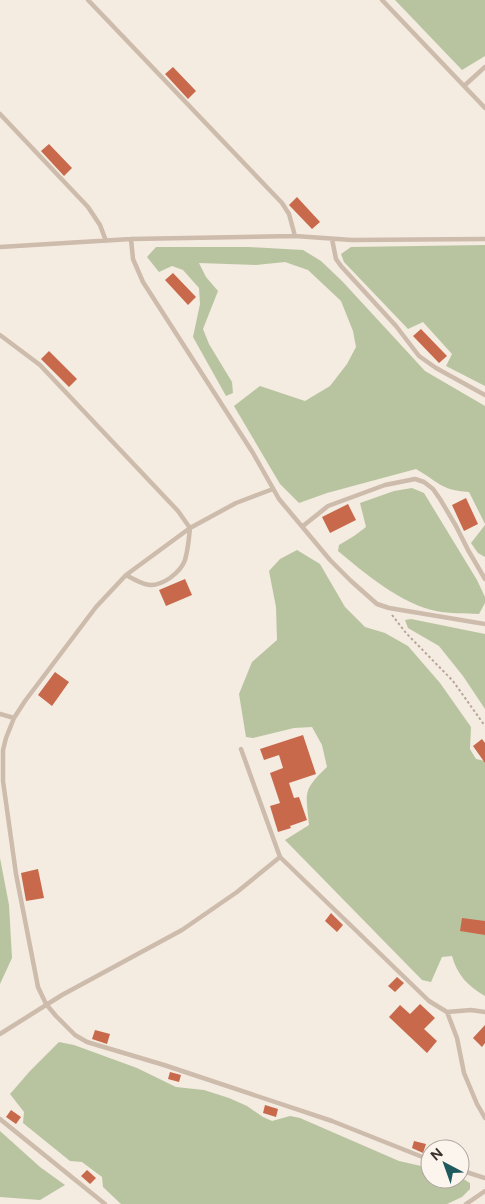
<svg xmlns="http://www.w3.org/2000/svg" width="485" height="1204" viewBox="0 0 485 1204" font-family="Figtree,sans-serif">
	<rect width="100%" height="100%" fill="#f4ebe1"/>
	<path fill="#b8c4a0" d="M395,0H485V56L462,70Z
		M485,245V386L446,366L452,354L423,322L408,329L344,262L341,254L351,247Z
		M156,247H249L303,250L321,261L342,281L425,371L485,406V524L469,492C440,490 439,482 416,469L327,493L299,503L280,484L234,406L260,386L305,401L330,386L347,364L356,347L353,331L341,301L308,270L285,262L256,265L199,263L206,277L218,291L203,329L209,344L232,382L233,393L226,396L193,337L200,304L199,288L183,270L172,266L159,272L147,257Z
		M412,488L424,493L477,580L485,597V603L479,614C465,613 450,614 436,611C403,605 363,572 338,551L339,545L354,536L366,527L360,503L394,491Z
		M485,525V557L478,553L471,543Z
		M297,550L320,564L345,607L365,627L385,633L408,646L440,683L471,727L470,749L476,759L485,761V996C468,986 457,975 452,956L442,957L431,982L422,980L285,840L309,825C306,792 302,791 327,767L322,745L312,727L294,728L253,738L246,737L239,694L252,662L277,640L276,607L269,571L280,559Z
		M411,619L485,634V709L463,676L439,646L408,628L405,620Z
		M0,858L9,905L12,958L0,984Z
		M59,1042L74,1045L137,1068L176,1087L204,1090L229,1098L247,1106L263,1117L272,1121L290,1116L300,1118L399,1161L430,1168V1179H460V1177L470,1183V1189L462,1197L447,1204H121L103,1187L102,1177L82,1162L70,1161L23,1123L24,1112L10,1094L30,1071Z
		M0,1131L40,1167L65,1185L40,1200L0,1197Z"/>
	<path fill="#c8694b" d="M173,67L196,91L188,99L165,74Z
		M49,144L72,168L64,176L41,151Z
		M297,197L320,222L312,229L289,205Z
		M173,273L196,297L188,305L165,280Z
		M421,329L447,356L439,363L413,336Z
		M49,351L77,379L69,387L41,359Z
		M466,498L478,524L464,531L452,505Z
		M348,504L356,520L330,533L322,517Z
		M185,579L192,595L166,606L159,590Z
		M55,672L69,682L52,706L38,695Z
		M303,735L316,774L289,783L294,798L299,797L307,820L290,826L291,828L278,832L270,806L280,803L270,773L283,768L279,755L264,760L260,749Z
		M482,739L485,743V763L473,746Z
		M38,869L44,898L26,901L21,873Z
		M331,913L343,925L337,932L325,921Z
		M462,918L485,921V935L460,931Z
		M397,977L404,983L395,992L388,986Z
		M420,1004L435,1018L424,1029L437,1041L427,1053L389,1017L400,1005L410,1014Z
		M485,1025V1043L482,1047L473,1038Z
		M95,1030L110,1034L107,1044L92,1039Z
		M170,1072L181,1075L179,1082L168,1079Z
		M265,1105L278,1109L276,1117L263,1113Z
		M11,1110L21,1117L16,1124L6,1117Z
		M414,1141L426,1144L423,1153L412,1148Z
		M87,1170L96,1178L90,1184L81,1176Z"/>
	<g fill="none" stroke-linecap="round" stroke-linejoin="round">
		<path stroke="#b9a596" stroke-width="2" stroke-dasharray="2.5 2.5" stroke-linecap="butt" d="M392,615L406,633L453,681L485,726"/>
		<path stroke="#cdbbac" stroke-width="4.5" d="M88,0L282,203L289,214L295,236
			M382,0L485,108
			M464,86L485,67
			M0,114L88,207L100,225L106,241
			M131,239L133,259L143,282L253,453L279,499L330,560L351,581L377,604L389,608L485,624
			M332,239L336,259L341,266L396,326L419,356L436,368L485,395
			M0,247L131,239L295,236L352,240L485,239
			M0,335L40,365L178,511L190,528C189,538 188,550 185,560C182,568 177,573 170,578C152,590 144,585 126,575
			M273,489L236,503L190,528L126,575L96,607L25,701L14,718L6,738L3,750V781L16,874L38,987L46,1004L56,1016L75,1035L87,1042L164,1065L332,1121L430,1160
			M303,526L328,506L385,485L415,479L424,482L433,489L440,499L456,526L468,550L485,579
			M0,714L14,718
			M241,749L280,857L429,1001L447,1012L471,1010L485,1012
			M447,1012L457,1038L464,1073L477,1104L485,1118
			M0,1034L62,995L182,930L237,892L280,857
			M0,1119L105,1204
			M460,1170L485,1178
			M466,1204L485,1191"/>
	</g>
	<g transform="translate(445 1164) rotate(319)"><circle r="24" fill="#fbf5ee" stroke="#aea6a0"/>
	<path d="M0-4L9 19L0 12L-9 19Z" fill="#1f5a5e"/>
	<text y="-8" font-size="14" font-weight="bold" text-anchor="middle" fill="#3b302b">N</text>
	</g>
</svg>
